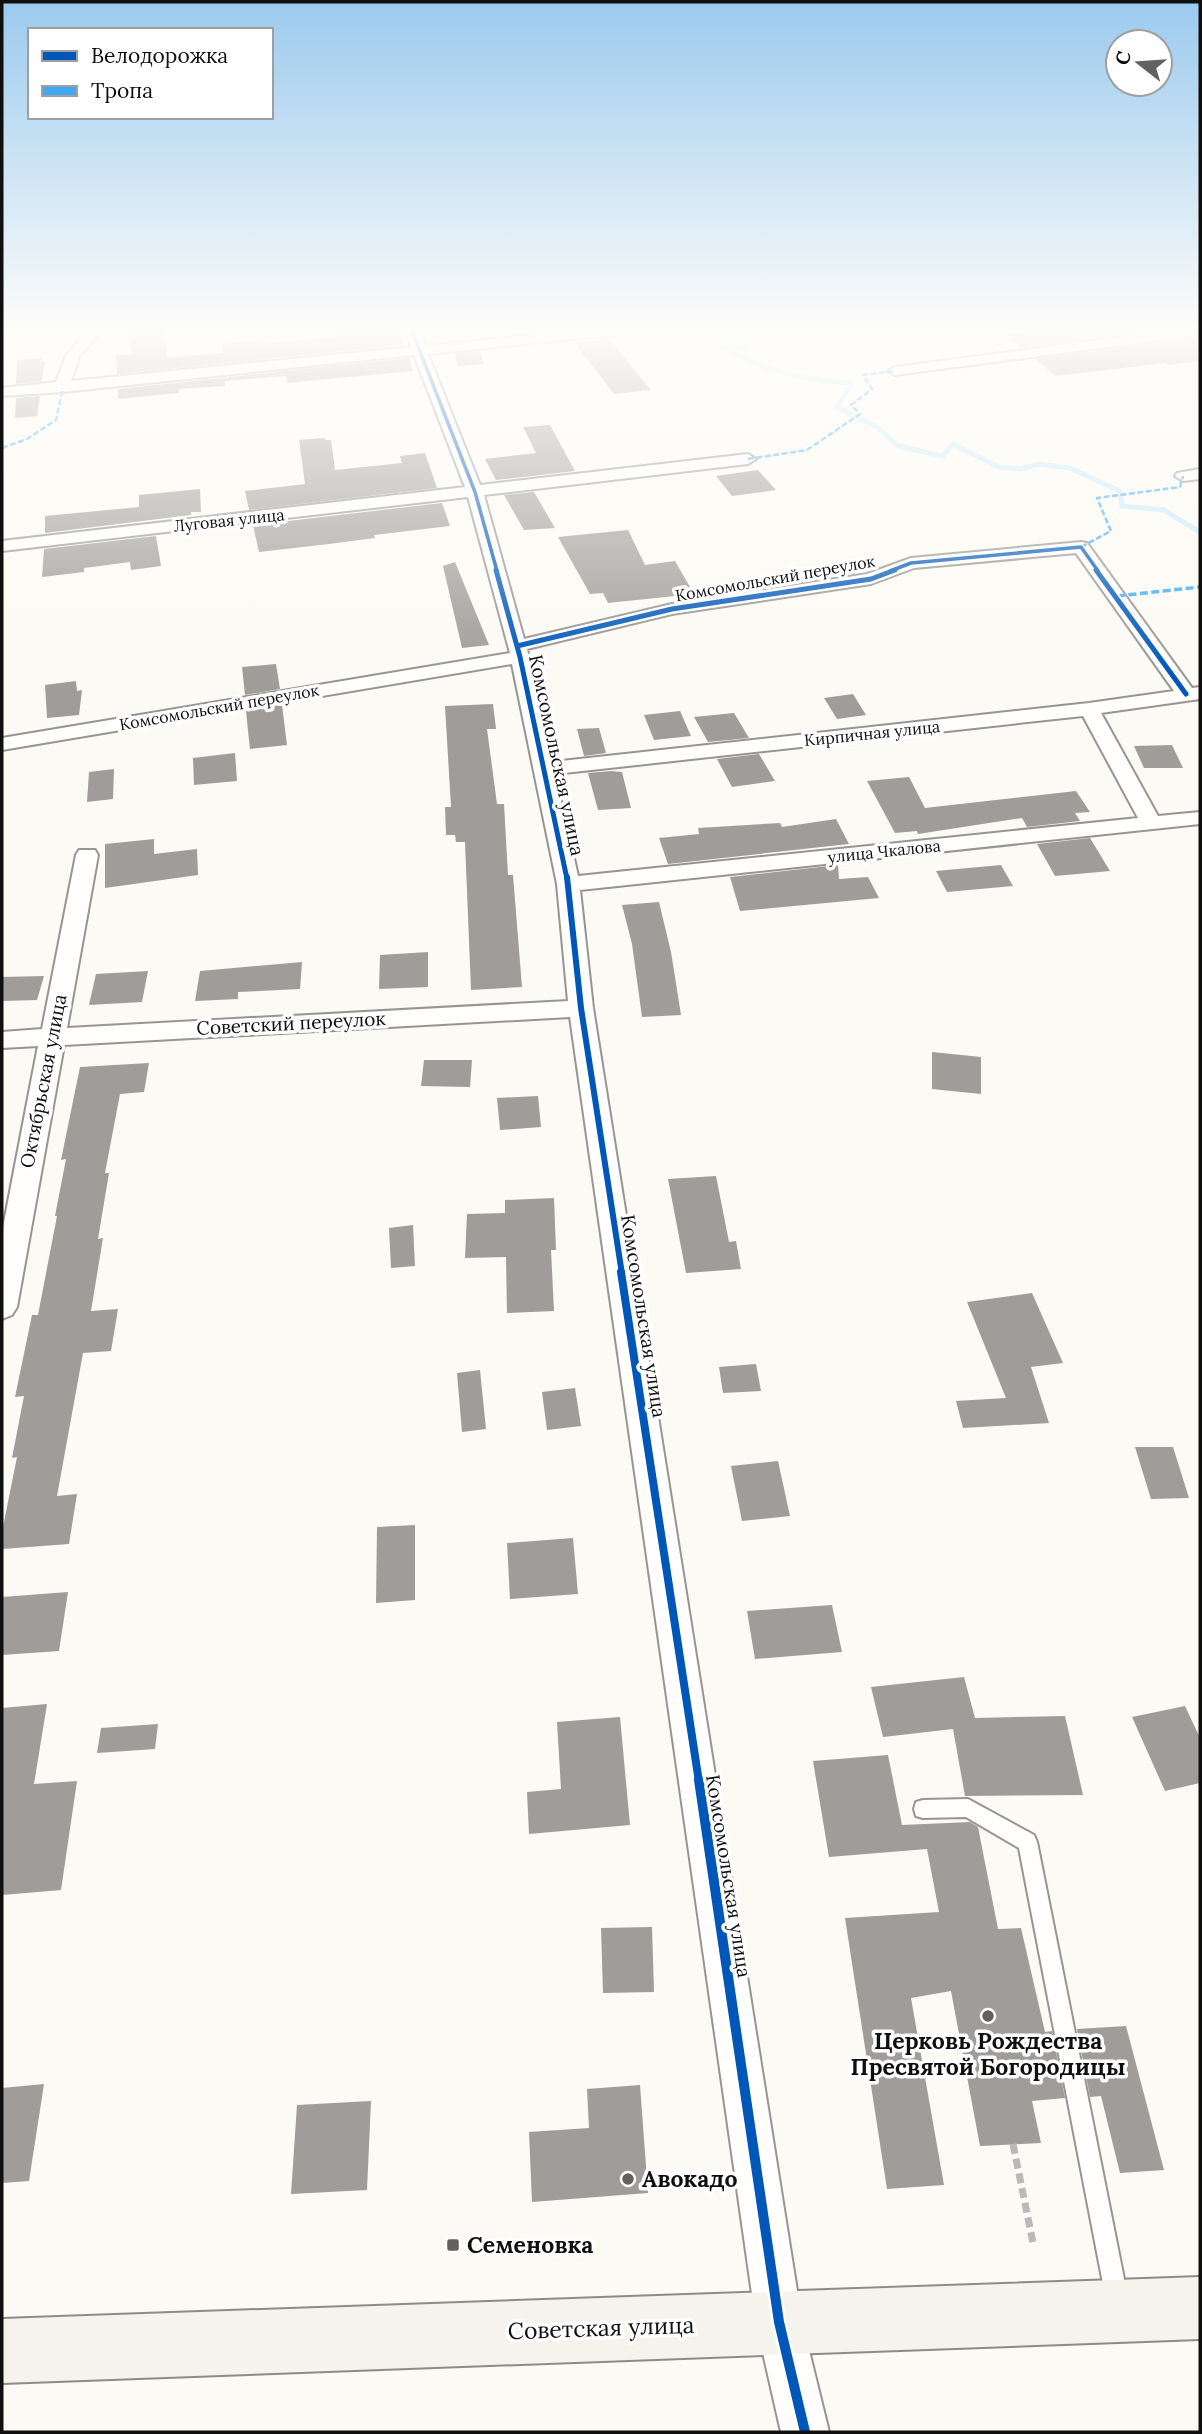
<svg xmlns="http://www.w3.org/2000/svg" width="1202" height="2434" viewBox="0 0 1202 2434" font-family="Lora,serif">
	<rect width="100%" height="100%" fill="#fcfaf4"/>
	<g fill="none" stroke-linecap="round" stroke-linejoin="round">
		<path stroke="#c8eaf8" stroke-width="5" d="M718,331L725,336L747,340L748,349L721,347C764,370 804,381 852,383L837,407L877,427L898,446L943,456L953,444L999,467L1021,469L1039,464L1070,468L1120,491L1122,506L1164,510L1200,532"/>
	</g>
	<path fill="#9f9c99" d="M128,331H162L168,357L223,353L222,343L263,340V343L338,337L335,331H400L404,345L117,374L116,355L132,354Z
		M1039,331H1148L1020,348L1004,335Z
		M1197,338L1199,361L1169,365L1165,363L1056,376L1035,359Z
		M609,339L651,390L614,394L574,342Z
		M480,351L484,364L458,366L455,354Z
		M43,358V362L45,361L42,381L16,384L17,360Z
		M409,358L413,371L287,383L286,376L225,381V386L179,389V393L118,399V389Z
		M40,396L37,416L15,418L16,398Z
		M550,425L575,471L496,480L485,459L536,453L523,427Z
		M325,438V440H331L335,470L402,463L400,456L425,453L437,488L249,510L245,491L305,484L299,440Z
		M758,470L776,490L732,496L716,476Z
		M200,489L201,512H191V515L45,533V516L139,507V495Z
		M534,492L555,528L524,530L504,495Z
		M442,503L450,526L374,535L375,538L329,544L259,552L253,525Z
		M628,530L645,565L675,561L694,594L608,603L603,593L590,594L558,537Z
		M156,536L161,566L131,570L130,562L84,568V572L42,577L44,549Z
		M455,562L489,645L462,648L443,566Z
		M276,664L280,689L245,695L242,667Z
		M76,681L77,691L82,690L79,715L47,718L45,685Z
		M853,694L866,715L837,719L824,698Z
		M493,704L496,729H487L497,804H504L508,875H513L522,987L471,990L465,842H456L455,835H446L445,807H451L445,706Z
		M282,705L287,745L250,749L246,711Z
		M680,711L691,736L654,740L644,715Z
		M734,713L749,738L708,742L694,717Z
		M599,728L606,753L584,756L577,729Z
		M1172,745L1183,768H1144L1134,746Z
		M235,753L237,781L194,785L193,758Z
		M759,754L775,781L732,787L717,759Z
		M114,769L113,799L87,802L89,772Z
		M611,771L622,772L631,808L598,810L588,773Z
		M909,777L925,808L1076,791L1090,812L1075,813L1080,821L1027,827L1022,818L918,834L917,831L895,833L867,781Z
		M836,819L849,844L668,864L659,838L699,834L698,828L780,823L782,827Z
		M1090,838L1110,871L1055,876L1037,844Z
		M154,839V854L197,849L198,875L105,888V844Z
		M838,865L839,879L868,877L879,898L740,911L730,877Z
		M1001,865L1013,886L947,892L936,871Z
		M659,902L671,952L681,1015L642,1017L632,944L622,905Z
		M428,952V987L379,989L380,955Z
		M302,962L300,989L238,992V999L195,1001L200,971Z
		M148,971L142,1002L89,1005L96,974Z
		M44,976L37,1000L2,1001V977Z
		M932,1052L981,1057V1094L932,1089Z
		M424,1060H472L470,1087L421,1086Z
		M149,1063L144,1092L120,1094L105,1173H109L98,1239L103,1238L91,1311L118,1309L111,1351L83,1353L57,1496L77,1494L69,1544L2,1549V1532L17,1457L12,1458L24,1396L15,1397L32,1315H38L57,1216H55L66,1159L61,1160L80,1067Z
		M538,1096L541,1127L500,1130L497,1098Z
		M716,1176L729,1242L736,1241L741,1269L686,1273L668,1179Z
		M554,1198L556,1250H551L554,1311L507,1313L506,1257L465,1258L467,1214L505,1213V1200Z
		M413,1225L415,1266L391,1268L389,1228Z
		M1032,1293L1063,1363L1031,1367L1049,1423L963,1428L956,1401L1006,1398L967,1302Z
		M756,1364L761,1391L723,1393L719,1367Z
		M480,1370L486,1429L462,1432L457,1373Z
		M575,1388L581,1426L547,1430L542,1392Z
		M1135,1447H1173L1189,1498L1151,1499Z
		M778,1461L790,1516L742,1521L731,1466Z
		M415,1525V1600L376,1603L377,1527Z
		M573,1538L578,1594L510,1599L507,1543Z
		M68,1592L59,1651L2,1655V1597Z
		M832,1605L842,1652L755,1659L747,1611Z
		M964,1677L975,1718L1065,1716L1083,1795L965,1796L953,1729L883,1737L871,1687Z
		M47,1704L34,1784L77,1781L61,1890L2,1895V1708Z
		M1185,1706L1200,1738V1783L1165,1791L1132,1717Z
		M620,1717L630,1825L529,1834L527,1792L561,1789L557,1722Z
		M158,1724L155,1749L97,1753L101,1728Z
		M888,1755L902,1825L970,1822L978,1827L998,1929L1021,1928L1045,2032L1052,2031L1065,2098L1032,2101L1041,2143L980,2146L951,1991L911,1998L944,2185L887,2189L845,1918L939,1912L927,1849L829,1857L813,1761Z
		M652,1927L654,1992L603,1993L601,1928Z
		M1126,2026L1164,2170L1120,2173L1101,2096L1090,2097L1077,2029Z
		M44,2084L29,2181L2,2183V2088Z
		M640,2085L648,2193L532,2202L529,2132L589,2128L587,2089Z
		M371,2101L367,2190L291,2194L297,2105Z"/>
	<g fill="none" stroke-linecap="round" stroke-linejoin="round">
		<defs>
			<path id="service" d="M968,1799L1034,1835L1037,1842L1128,2299L1125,2307L1117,2310L1109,2307L1106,2299L1019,1848L966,1817L923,1818L916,1816L914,1809L916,1802L923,1800Z"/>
			<path id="minor" d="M87,331H102L80,356L71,381L411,347L405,331H419L425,346L573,331H621L614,335L428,354L480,485L748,454L756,459L748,464L484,495L524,639L672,604L867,574L911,558L1081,542L1087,543L1192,688L1200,687V699L1101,713L1158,816L1200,812V824L580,890L593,1008L802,2322L829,2432H781L756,2322L570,1017L64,1045L17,1307L12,1315L2,1319V1233L38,1046L2,1048V1032L42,1029L76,855L79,850H95L98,855L67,1028L568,1001L557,884L512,664L2,750V738L510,653L468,497L2,551V541L465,487L414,355L63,392L2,396V388L56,382L66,356ZM1076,553L1174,691L1089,703L552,762L527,649L672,614L871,584L914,568ZM1083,716L1138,818L578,876L555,774Z
				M1168,331H1200V335L895,375L888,371L895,367Z
				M1200,469V479L1183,481L1175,476L1177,473Z"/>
			<path id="secondary" d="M1200,2277V2339L2,2383V2319Z"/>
		</defs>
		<use href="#service" stroke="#969592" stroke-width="4"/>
		<use href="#minor" stroke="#969592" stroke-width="4"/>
		<use href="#secondary" stroke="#8c8b89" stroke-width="4"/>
		<path stroke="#b9b9b8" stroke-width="7" stroke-dasharray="10 5" stroke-linecap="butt" d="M1013,2144L1033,2243"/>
		<use href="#service" fill="#fffefd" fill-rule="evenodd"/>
		<use href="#minor" fill="#fffefd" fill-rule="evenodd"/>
		<use href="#secondary" fill="#f5f3eb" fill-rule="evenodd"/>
		<path stroke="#3fa9f5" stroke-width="2.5" stroke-dasharray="6 2.5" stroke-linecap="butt" d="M2,448L27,439L56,420L63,388
			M748,459L807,450L860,414L851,405L872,389L863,375L895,371
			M1081,547L1111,531L1097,498L1180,487L1183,476"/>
		<path stroke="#3fa9f5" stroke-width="3.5" stroke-dasharray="8 3.5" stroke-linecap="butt" d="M1117,596L1200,587"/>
		<defs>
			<path id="cycleway-far4" d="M412,331L475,492L497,571
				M890,571L911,563L1081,547L1098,571"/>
			<path id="cycleway-far3" d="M496,570L520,657L567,879
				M1096,570L1186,694
				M517,646L672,609L871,579L895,570"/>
			<path id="cycleway-far2" d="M567,877L581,1008L622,1274"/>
			<path id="cycleway-far1" d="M621,1272L699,1782"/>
			<path id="cycleway" d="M699,1780L779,2322L805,2432"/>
		</defs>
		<use href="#cycleway-far4" stroke="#fff" stroke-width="6"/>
		<use href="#cycleway-far3" stroke="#fff" stroke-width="9"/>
		<use href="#cycleway-far2" stroke="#fff" stroke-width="10"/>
		<use href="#cycleway-far1" stroke="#fff" stroke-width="12"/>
		<use href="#cycleway" stroke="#fff" stroke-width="15"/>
		<use href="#cycleway-far4" stroke="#0057b8" stroke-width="3.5"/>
		<use href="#cycleway-far3" stroke="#0057b8" stroke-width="5"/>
		<use href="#cycleway-far2" stroke="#0057b8" stroke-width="6"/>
		<use href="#cycleway-far1" stroke="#0057b8" stroke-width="8"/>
		<use href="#cycleway" stroke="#0057b8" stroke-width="10"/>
	</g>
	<linearGradient id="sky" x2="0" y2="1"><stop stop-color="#9bcaee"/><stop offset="0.49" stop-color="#fefdfa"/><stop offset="1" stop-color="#fefdfa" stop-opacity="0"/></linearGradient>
	<rect width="1202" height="672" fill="url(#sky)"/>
	<g fill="#62615f" stroke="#fff" stroke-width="2.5">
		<circle cx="988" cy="2016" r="7"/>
		<circle cx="628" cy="2179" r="7"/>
		<rect x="446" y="2238" width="14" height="14" rx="3.5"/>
	</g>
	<g text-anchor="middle" stroke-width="7" stroke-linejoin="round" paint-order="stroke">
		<g font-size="16" fill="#0f0f0f" stroke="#fff">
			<text transform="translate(229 520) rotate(-6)" y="6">Луговая улица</text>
			<text transform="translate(775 578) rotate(-10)" y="6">Комсомольский переулок</text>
			<text transform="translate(219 707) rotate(-10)" y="6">Комсомольский переулок</text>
			<text transform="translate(872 733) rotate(-6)" y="6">Кирпичная улица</text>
			<text transform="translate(884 851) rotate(-6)" y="6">улица Чкалова</text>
		</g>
		<g font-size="19" fill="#0f0f0f" stroke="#fff">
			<text transform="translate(557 755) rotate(78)" y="7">Комсомольская улица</text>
			<text transform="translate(291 1023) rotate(-3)" y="7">Советский переулок</text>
			<text transform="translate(43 1081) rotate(-79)" y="7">Октябрьская улица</text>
			<text transform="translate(644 1316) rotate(81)" y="7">Комсомольская улица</text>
			<text transform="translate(729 1876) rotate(81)" y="7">Комсомольская улица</text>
		</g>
		<g font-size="23" font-weight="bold" fill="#0f0f0f" stroke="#fff" text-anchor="start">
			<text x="988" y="2049" text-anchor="middle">Церковь Рождества<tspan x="988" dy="26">Пресвятой Богородицы</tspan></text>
			<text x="642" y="2187">Авокадо</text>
			<text x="467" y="2253">Семеновка</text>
		</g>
		<g font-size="23" fill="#0f0f0f" stroke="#fff">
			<text transform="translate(601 2328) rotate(-2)" y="8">Советская улица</text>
		</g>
	</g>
	<rect width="1202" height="2434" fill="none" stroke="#0f0f0f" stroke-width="7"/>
	<rect x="28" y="28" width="245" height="91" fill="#ffffff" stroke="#9f9f9f" stroke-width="2"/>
	<rect x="42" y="51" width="35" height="10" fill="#0057b8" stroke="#9f9f9f" stroke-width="2"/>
	<text x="91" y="63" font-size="21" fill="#0f0f0f">Велодорожка</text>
	<rect x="42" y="86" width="35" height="10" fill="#3fa9f5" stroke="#9f9f9f" stroke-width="2"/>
	<text x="91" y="98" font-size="21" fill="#0f0f0f">Тропа</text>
	<g transform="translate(1139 63) rotate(287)"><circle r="33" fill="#ffffff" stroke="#9f9f9f" stroke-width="2"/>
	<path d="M0-5L12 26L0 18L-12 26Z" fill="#62615f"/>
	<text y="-10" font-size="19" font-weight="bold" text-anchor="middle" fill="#0f0f0f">С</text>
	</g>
</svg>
